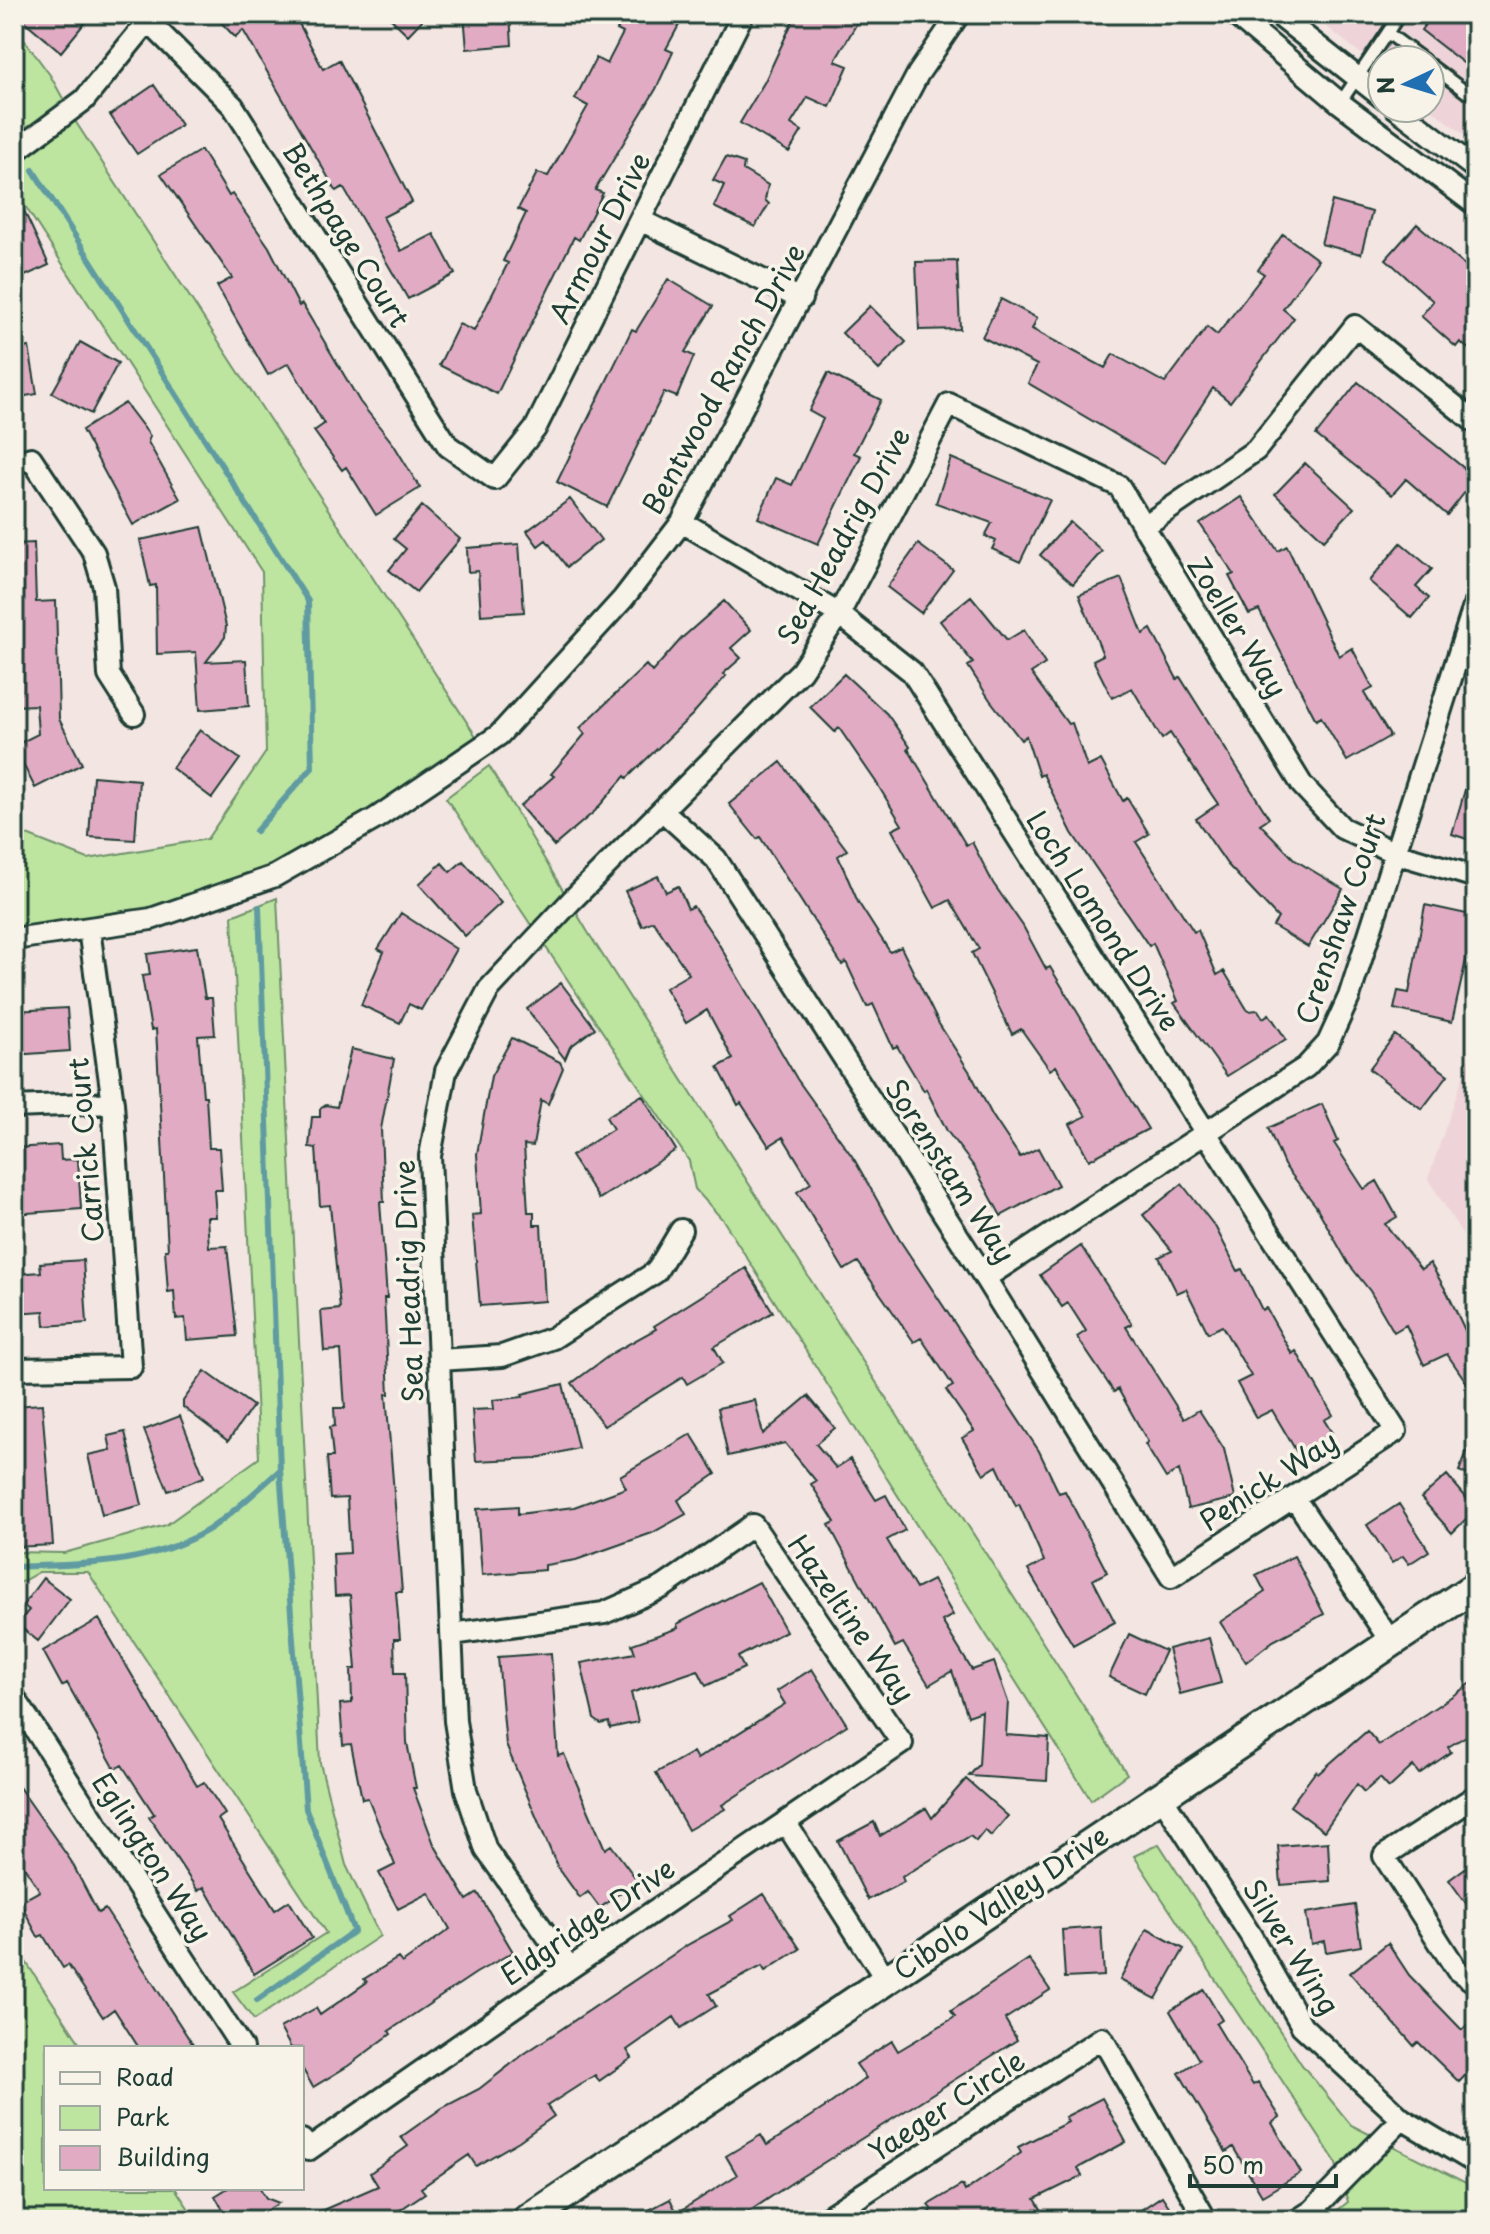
<svg xmlns="http://www.w3.org/2000/svg" width="1490" height="2234" viewBox="0 0 1490 2234" font-family="'Playpen Sans',sans-serif">
	<rect width="100%" height="100%" fill="#f3e5e1"/>
	<filter id="ink" filterUnits="userSpaceOnUse"><feTurbulence type="fractalNoise" baseFrequency=".0125" numOctaves="2"/><feDisplacementMap in="SourceGraphic" scale="16" xChannelSelector="R" yChannelSelector="G"/><feConvolveMatrix kernelMatrix="1 2 1 2 8 2 1 2 1" color-interpolation-filters="sRGB"/></filter>
	<g filter="url(#ink)">
		<path fill="#eed4d8" d="M1310,14H1476V144L1430,108V60H1382V70Z
			M1476,1038V1256L1428,1179Z"/>
		<path fill="#bde5a0" stroke="#6e916a" stroke-width="2" d="M14,26L50,75L77,124L483,747L275,876L151,919L14,939V830L88,859L207,839L266,752L262,572L14,189Z
			M489,766L589,934L1127,1774L1091,1800L723,1220L695,1189L689,1161L446,798Z
			M277,898L320,1763L346,1865L380,1936L254,2020L233,1992L326,1933L88,1572H39L14,1586V1552L64,1553L166,1525L259,1458L232,916Z
			M1159,1844L1302,2065L1351,2125L1476,2188V2220H1325L1348,2202L1335,2161L1134,1856Z
			M14,1944L83,2048H46V2188H175L196,2220H14Z"/>
		<g fill="none" stroke-linecap="round" stroke-linejoin="round">
			<path stroke="#609ba1" stroke-width="6" d="M33,170L308,601L312,768L256,831
				M14,1567C81,1564 148,1566 208,1530C233,1514 257,1490 280,1470
				M257,2000L354,1931L306,1809L280,1470L259,907"/>
		</g>
		<path fill="#e1acc3" stroke="#1f3d34" stroke-width="2" d="M16,14H92L61,52Z
			M213,14H294L323,69L339,60L412,202L383,217L401,251L434,234L455,274L408,299L343,187L336,191L243,30L235,37Z
			M386,14H428L408,35Z
			M464,14H510L512,45L467,49Z
			M625,14H685L666,49L673,52L656,89L595,190L603,193L579,240L574,237L497,394L439,365L459,324L474,331L508,263L503,261L526,213L518,209L537,173L548,176L588,106L575,99L596,58L607,64L623,33L617,30Z
			M796,14H841L857,23L835,61L848,66L830,107L808,97L791,124L802,131L789,152L740,123L765,81Z
			M1433,14H1476V73L1421,30Z
			M154,85L181,125L137,154L110,115Z
			M201,150L229,196L232,194L269,247L299,306L302,304L360,402L394,445L420,488L376,515L346,467L342,470L314,431L324,424L289,363L268,375L217,286L232,278L161,174Z
			M726,157L744,163L743,170L768,185L765,200L769,204L755,227L714,207L724,185L713,180Z
			M14,189L49,265L14,281Z
			M1332,201L1372,212L1361,254L1321,244Z
			M1417,224L1476,275V355L1460,342L1456,347L1421,316L1433,301L1386,259Z
			M1283,234L1318,260L1283,309L1294,318L1230,402L1213,388L1164,463L1028,383L1037,365L982,337L1001,299L1037,318L1032,329L1105,368L1113,354L1165,383L1207,327L1217,335L1264,274L1258,270Z
			M957,261L960,329L919,330L916,262Z
			M668,279L713,306L685,352L694,356L677,397L664,392L607,507L557,482L632,329L636,331Z
			M870,306L906,342L879,370L842,333Z
			M80,342L118,363L91,414L52,393Z
			M29,347L37,394L14,398V350Z
			M828,373L881,400L854,453L861,456L818,544L758,518L776,478L792,485L823,419L809,411Z
			M1358,382L1476,478L1447,515L1406,479L1392,495L1316,435Z
			M125,403L150,436L148,442L180,499L133,525L82,430Z
			M951,458L1050,500L1020,562L992,549L996,541L985,536L992,523L936,503Z
			M1305,463L1354,508L1324,540L1275,494Z
			M1241,497L1278,551L1287,546L1339,656L1352,648L1373,688L1364,693L1390,736L1347,761L1321,717L1316,720L1259,610L1249,614L1229,576L1234,574L1200,524Z
			M570,499L601,540L567,567L546,540L538,546L527,531Z
			M422,506L460,539L416,592L389,570L406,549L394,539Z
			M1070,522L1102,551L1073,584L1040,555Z
			M202,527L226,626L225,637L206,662L246,660L249,706L200,710L196,652L157,654L156,585L150,586L140,540Z
			M34,543L36,602L56,601L59,719L82,764L35,788L14,746L38,734L36,705L14,706V544Z
			M1401,543L1432,569L1416,587L1429,598L1412,618L1369,581Z
			M519,544L524,612L481,615L478,571L468,572L467,548Z
			M918,544L953,570L921,613L887,587Z
			M1121,578L1143,634L1151,629L1177,679L1180,677L1269,818L1260,824L1295,860L1343,889L1308,947L1273,926L1278,918L1227,864L1196,819L1218,804L1170,733L1162,739L1132,688L1112,698L1093,660L1103,655L1079,595Z
			M971,596L1007,640L1024,630L1045,664L1031,673L1068,724L1072,723L1087,767L1101,760L1123,801L1127,798L1149,834L1136,842L1194,932L1198,930L1217,975L1224,971L1248,1011L1258,1010L1263,1018L1269,1014L1286,1039L1227,1076L1174,1003L1178,1001L1153,943L1149,946L1072,833L1043,774L1039,776L1026,736L1021,740L990,700L968,666L973,663L940,621Z
			M724,601L751,630L731,648L741,658L723,674L726,676L692,715L627,778L625,776L595,811L554,846L520,806L554,776L551,774L585,734L580,728L646,665L652,672L682,638Z
			M844,674L887,714L910,747L908,749L966,845L972,842L993,883L1023,926L1046,969L1050,967L1148,1129L1089,1160L1070,1124L1086,1116L1056,1066L1050,1070L1021,1029L1012,1034L972,953L979,949L950,900L935,908L892,830L902,825L876,782L839,728L835,732L810,707Z
			M200,730L240,759L212,798L172,768Z
			M781,762L847,850L838,856L858,902L890,952L901,947L939,1024L971,1074L992,1115L1020,1157L1038,1148L1058,1185L1001,1216L975,1168L947,1131L926,1089L924,1091L897,1046L893,1048L873,1004L867,1007L846,962L842,965L760,837L757,839L729,804Z
			M1472,766L1476,767V842L1452,834Z
			M93,776L139,780L135,840L89,837Z
			M463,861L501,903L465,936L419,884L442,863L450,872Z
			M658,876L666,892L678,886L688,909L693,906L717,941L797,1079L854,1159L899,1239L1039,1451L1059,1493L1065,1491L1107,1572L1093,1580L1115,1622L1073,1645L1028,1570L1044,1561L1019,1504L1016,1506L997,1466L984,1474L962,1438L974,1431L946,1390L953,1386L921,1338L914,1342L858,1262L844,1270L797,1192L811,1183L783,1137L769,1146L741,1103L738,1105L718,1067L733,1059L707,1010L686,1023L665,988L689,974L653,921L642,926L625,891Z
			M1425,905L1476,916V958L1467,956L1452,1022L1394,1009L1398,991L1409,993Z
			M401,913L456,949L421,1010L409,1004L400,1023L361,1005L384,952L378,949Z
			M197,947L205,998H212L215,1035L198,1036L203,1096H206L209,1148H219L222,1190H214L216,1217H207L209,1247L227,1246L237,1336L187,1340L185,1318L176,1319L174,1291L168,1292L165,1250H168L156,1029L151,1030L142,976L150,975L147,954Z
			M561,983L595,1028L570,1047L565,1059L527,1009Z
			M67,1008L70,1051L14,1055V1011Z
			M1395,1035L1448,1075L1422,1109L1369,1069Z
			M512,1038L560,1062L563,1068L548,1104L541,1100L533,1146L524,1145L528,1212H534V1225H541L545,1301L480,1306L472,1215L481,1214L477,1154L491,1076Z
			M351,1049L394,1059L381,1129L384,1202H380L387,1298H384L389,1394H386L402,1592H396L400,1639H394L395,1673H405L407,1743L416,1788H413L434,1844L467,1900L478,1893L513,1952L476,1973L389,2031L391,2034L348,2066L313,2087L302,2068V2048H291L280,2028L316,2008L320,2015L367,1982L364,1979L398,1958L402,1963L450,1929L429,1893L398,1909L379,1873L395,1865L368,1798L362,1799L351,1744L343,1745L340,1704L352,1703L351,1669H356L350,1595L335,1596L333,1554L350,1553L347,1498L330,1499L327,1457H333L330,1427L335,1426L334,1408H345L341,1350L324,1351L321,1311L340,1309L330,1205L320,1206L316,1148L309,1147L312,1117H320V1109L326,1105L337,1107Z
			M642,1095L676,1150L599,1199L571,1156L613,1129L606,1117Z
			M1322,1104L1338,1141L1334,1143L1364,1189L1377,1181L1397,1217L1385,1224L1421,1269L1430,1263L1448,1294L1476,1354V1396L1447,1354L1424,1365L1406,1325L1394,1332L1370,1291L1348,1263L1316,1206L1284,1165L1268,1128Z
			M60,1145L61,1160L78,1159L81,1209L14,1214V1148Z
			M1182,1184L1216,1228L1238,1271L1242,1269L1262,1310L1266,1308L1292,1354L1296,1351L1333,1415L1324,1420L1332,1433L1298,1454L1272,1410L1256,1418L1237,1383L1251,1376L1222,1326L1208,1333L1186,1289L1177,1293L1159,1257L1172,1251L1143,1215Z
			M1081,1246L1132,1324L1126,1327L1184,1419L1199,1410L1224,1449L1235,1498L1188,1509L1179,1470L1166,1478L1145,1444L1148,1442L1118,1389L1114,1392L1077,1337L1086,1331L1068,1303L1062,1307L1040,1275Z
			M83,1260L87,1323L45,1326L44,1311L14,1313V1274L41,1272L40,1263Z
			M746,1268L773,1312L714,1347L723,1363L687,1384L683,1377L604,1426L572,1383L614,1352L656,1329L654,1326Z
			M205,1371L253,1406L228,1441L183,1407V1401Z
			M563,1384L578,1448L537,1458L476,1461L472,1410L494,1409L493,1400L523,1397L522,1394Z
			M808,1396L835,1428L816,1444L836,1468L850,1459L876,1500L886,1495L905,1530L887,1540L916,1589L933,1580L953,1615L942,1621L972,1670L994,1662L1008,1702L1006,1735L1049,1738L1047,1781L969,1776L979,1765L982,1711L968,1716L952,1671L929,1685L903,1643L895,1647L829,1525L835,1522L811,1484L816,1481L785,1443L728,1456L718,1408L755,1400L763,1434Z
			M42,1404L53,1545L14,1547V1406Z
			M180,1416L204,1477L168,1491L144,1430Z
			M1476,1431V1479L1459,1471Z
			M125,1432L142,1505L102,1515L88,1455L111,1450L108,1436Z
			M691,1434L716,1474L678,1500L686,1514L652,1533L576,1560L545,1565V1570L482,1575L477,1509L518,1506V1514L574,1507L626,1488L620,1476Z
			M1447,1475L1476,1509L1452,1533L1421,1498Z
			M1399,1504L1429,1551L1409,1564L1403,1556L1392,1563L1367,1525Z
			M1294,1556L1324,1614L1273,1641L1246,1662L1220,1622L1265,1592L1256,1575Z
			M43,1578L70,1599L38,1641L17,1624L29,1610L23,1605Z
			M759,1582L786,1631L738,1657L744,1668L706,1686L698,1670L631,1693L638,1722L610,1728L609,1722L601,1724L594,1719L581,1663L635,1653L632,1644L678,1628L677,1624Z
			M99,1619L197,1786L204,1782L225,1814L218,1819L275,1910L289,1901L312,1938L254,1974L204,1887L198,1891L149,1817L154,1814L122,1765L115,1769L67,1683L62,1686L43,1651Z
			M1129,1634L1165,1651L1145,1694L1109,1677Z
			M1209,1638L1221,1683L1180,1694L1168,1649Z
			M551,1653L558,1756L564,1754L605,1849L611,1845L637,1880L600,1908L588,1892L580,1898L557,1866L506,1745L498,1657Z
			M812,1669L847,1725L722,1805L725,1809L688,1830L656,1773L693,1752L697,1759L785,1704L777,1691Z
			M1476,1680V1730L1448,1747L1451,1752L1419,1774L1413,1766L1389,1788L1380,1778L1364,1792L1357,1784L1324,1831L1290,1806L1316,1771L1319,1773L1367,1731L1379,1745Z
			M966,1779L1008,1816L991,1836L985,1830L976,1841L970,1836L902,1877L904,1882L868,1900L838,1841L874,1822L880,1836L926,1808L932,1818Z
			M14,1780L71,1861L98,1913L105,1909L195,2048H139L114,2009L103,2017L68,1965L63,1968L43,1935L38,1937L20,1902L40,1891L14,1851Z
			M1328,1842L1330,1881L1281,1885L1278,1846Z
			M1476,1860V1917L1449,1880Z
			M764,1894L800,1949L765,1971L762,1966L709,1994L716,2006L681,2028L674,2017L627,2050L632,2058L599,2081L595,2075L547,2106L554,2116L519,2141L476,2166L469,2155L421,2188L425,2193L385,2220H300L378,2186L370,2173L408,2146L401,2137L442,2108L479,2089L524,2054L689,1944L733,1920L730,1916Z
			M1355,1905L1361,1946L1326,1952L1324,1941L1311,1944L1306,1913Z
			M1101,1927L1104,1976L1065,1978L1062,1930Z
			M1147,1929L1184,1949L1156,1999L1120,1980Z
			M1388,1943L1409,1975L1462,2030L1468,2024L1476,2032V2064L1459,2082L1418,2042L1414,2046L1350,1973Z
			M1029,1959L1050,1990L1005,2019L1017,2040L790,2184L744,2215L748,2220H630L670,2199L677,2213L737,2175L726,2156L761,2135L767,2145L824,2108L866,2078L856,2064L892,2041L898,2051L955,2017L951,2011Z
			M1204,1990L1222,2020L1216,2024L1253,2085L1258,2082L1280,2117L1272,2123L1301,2173L1262,2196L1233,2147L1226,2152L1179,2073L1199,2060L1170,2011Z
			M1102,2098L1126,2142L1078,2168L1082,2176L1035,2199L1041,2209L1025,2220H1002L995,2209L977,2220H918L932,2210L928,2205L962,2185L965,2191L1021,2153L1018,2147L1068,2122L1065,2117Z
			M228,2188H260L266,2198L279,2203L251,2220H229L215,2196Z
			M1162,2196L1178,2220H1126Z"/>
		<g fill="none" stroke-linecap="round" stroke-linejoin="round">
			<defs>
				<path id="service" d="M1389,34L1424,60
					M1430,65L1466,92
					M1340,103L1400,14"/>
				<path id="minor" d="M1234,14L1340,103L1476,205
					M1277,14L1382,97
					M148,21L233,106L448,446L495,479L535,429L743,14
					M1396,108L1476,169
					M14,152L84,100L154,14
					M640,220L801,299
					M14,463L31,458L94,553L104,587L109,675L134,714
					M1143,527L1256,450L1355,326L1476,423
					M663,811L716,859L985,1278L1171,1577L1396,1431L912,672L839,614L682,522
					M14,939L151,919L275,876L375,819L499,735L623,599L682,522L918,74L959,14
					M14,1107L113,1103
					M985,1278L1306,1067L1328,1043L1349,997L1476,600
					M439,1360L502,1356L553,1338L656,1272L681,1230
					M14,1369L131,1367L113,1103L89,929
					M1295,1499L1391,1642
					M14,1697L242,2048
					M1160,1794L1251,1936L1302,2026L1402,2119L1476,2163
					M1476,1796L1384,1856L1457,1970L1476,1983
					M785,1822L887,1981
					M570,1968L486,1850L466,1790L455,1721L430,1156L446,1071L489,989L572,900L801,671L839,614L949,404L1119,486L1302,785L1342,828L1395,853L1476,877
					M302,2140L308,2150L570,1968L902,1743L753,1525L663,1587L604,1613L452,1634
					M823,2220L1102,2038L1206,2220
					M1298,2220L1312,2211L1402,2119"/>
				<path id="secondary" d="M527,2220L1476,1586"/>
			</defs>
			<use href="#service" stroke="#1f3d34" stroke-width="16"/>
			<use href="#minor" stroke="#1f3d34" stroke-width="26"/>
			<use href="#secondary" stroke="#1f3d34" stroke-width="34"/>
			<use href="#service" stroke="#f7f3e8" stroke-width="10"/>
			<use href="#minor" stroke="#f7f3e8" stroke-width="20"/>
			<use href="#secondary" stroke="#f7f3e8" stroke-width="28"/>
		</g>
	</g>
	<g text-anchor="middle" stroke-width="7" stroke-linejoin="round" paint-order="stroke">
		<g font-size="28" fill="#1f3d34" stroke="#f7f3e8">
			<text transform="translate(346 235) rotate(58)" y="10">Bethpage Court</text>
			<text transform="translate(600 238) rotate(-63)" y="10">Armour Drive</text>
			<text transform="translate(724 379) rotate(-61)" y="10">Bentwood Ranch Drive</text>
			<text transform="translate(844 536) rotate(-61)" y="10">Sea Headrig Drive</text>
			<text transform="translate(1237 627) rotate(58)" y="10">Zoeller Way</text>
			<text transform="translate(1341 919) rotate(-71)" y="10">Crenshaw Court</text>
			<text transform="translate(1103 921) rotate(57)" y="10">Loch Lomond Drive</text>
			<text transform="translate(86 1150) rotate(-95)" y="10">Carrick Court</text>
			<text transform="translate(950 1171) rotate(57)" y="10">Sorenstam Way</text>
			<text transform="translate(409 1281) rotate(-92)" y="10">Sea Headrig Drive</text>
			<text transform="translate(1269 1481) rotate(-33)" y="10">Penick Way</text>
			<text transform="translate(851 1619) rotate(55)" y="10">Hazeltine Way</text>
			<text transform="translate(152 1857) rotate(57)" y="10">Eglington Way</text>
			<text transform="translate(1001 1903) rotate(-34)" y="10">Cibolo Valley Drive</text>
			<text transform="translate(588 1922) rotate(-34)" y="10">Eldgridge Drive</text>
			<text transform="translate(1291 1947) rotate(58)" y="10">Silver Wing</text>
			<text transform="translate(947 2106) rotate(-33)" y="10">Yaeger Circle</text>
		</g>
	</g>
	<rect width="1490" height="2234" fill="none" stroke="#f7f3e8" stroke-width="48"/>
	<rect x="24" y="24" width="1442" height="2186" fill="none" stroke="#1f3d34" stroke-width="3" filter="url(#ink)"/>
	<rect x="44" y="2046" width="260" height="144" fill="#f7f3e8" stroke="#a1aaa0" stroke-width="2"/>
	<rect x="60" y="2072" width="40" height="12" fill="#f7f3e8" stroke="#a1aaa0" stroke-width="2"/>
	<text x="116" y="2086" font-size="24" fill="#1f3d34">Road</text>
	<rect x="60" y="2106" width="40" height="24" fill="#bde5a0" stroke="#a1aaa0" stroke-width="2"/>
	<text x="116" y="2126" font-size="24" fill="#1f3d34">Park</text>
	<rect x="60" y="2146" width="40" height="24" fill="#e1acc3" stroke="#a1aaa0" stroke-width="2"/>
	<text x="116" y="2166" font-size="24" fill="#1f3d34">Building</text>
	<g transform="translate(1406 84) rotate(266)"><circle r="38" fill="#f7f3e8" stroke="#a1aaa0" stroke-width="2"/>
	<path d="M0-6L14 30L0 20L-14 30Z" fill="#1f6fb2"/>
	<text y="-12" font-size="22" font-weight="bold" text-anchor="middle" fill="#1f3d34">N</text>
	</g>
	<path d="M1190 2174v12h146v-12" fill="none" stroke="#1f3d34" stroke-width="4"/>
	<text x="1202" y="2174" font-size="24" fill="#1f3d34" stroke="#f7f3e8" stroke-width="6" paint-order="stroke">50 m</text>
</svg>
